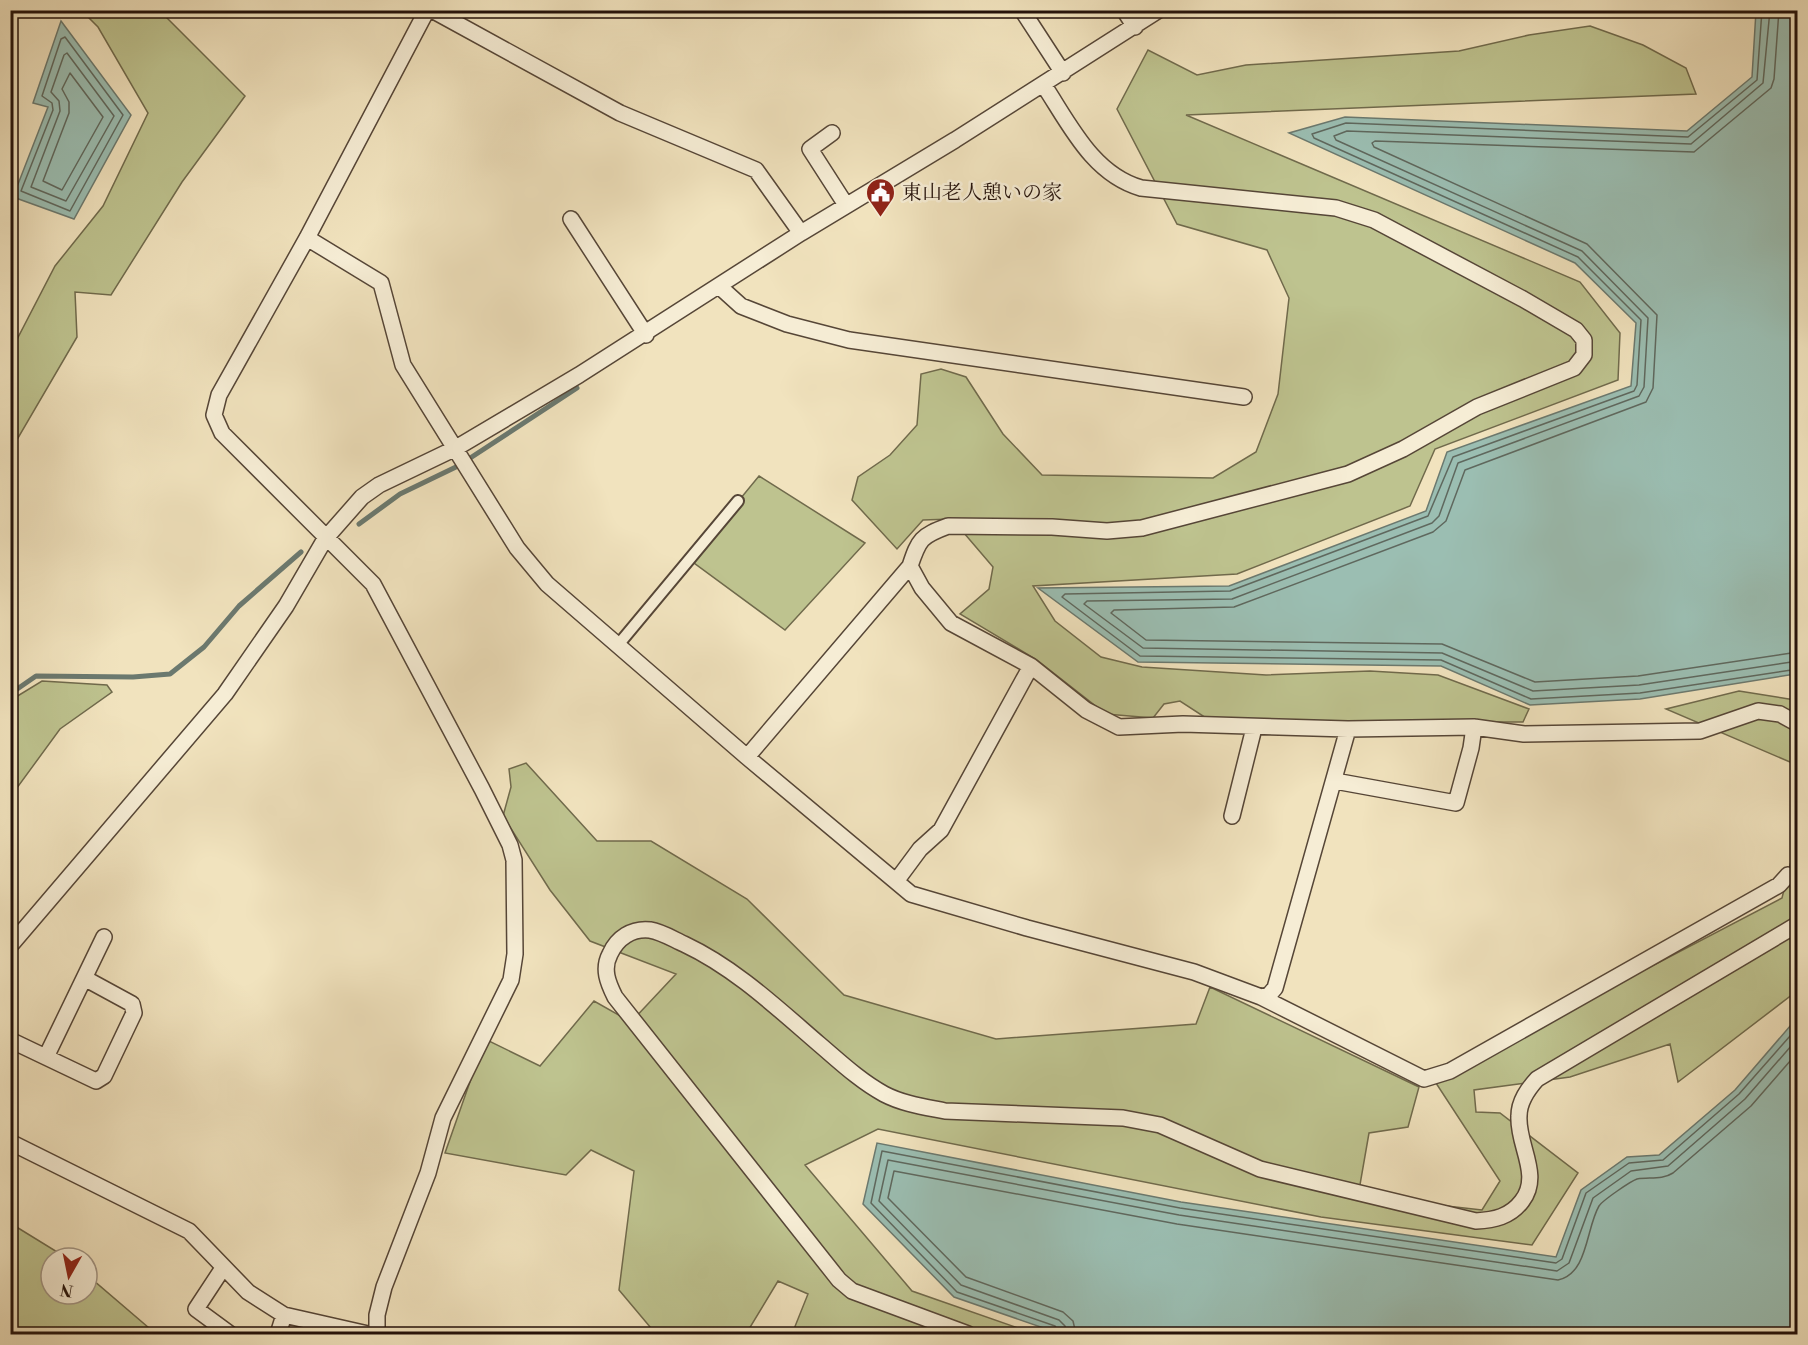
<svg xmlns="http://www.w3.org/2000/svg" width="1808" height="1345" viewBox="0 0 1808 1345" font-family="'Libre Bodoni','Noto Serif JP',serif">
	<rect width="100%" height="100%" fill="#f1e3be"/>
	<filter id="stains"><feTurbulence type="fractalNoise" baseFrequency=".00333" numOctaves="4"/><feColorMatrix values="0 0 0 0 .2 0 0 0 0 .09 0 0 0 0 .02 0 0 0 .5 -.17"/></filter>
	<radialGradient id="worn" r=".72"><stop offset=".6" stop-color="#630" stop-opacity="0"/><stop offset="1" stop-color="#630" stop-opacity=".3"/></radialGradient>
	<path fill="#bec38f" stroke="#706a4c" stroke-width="1.5" d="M82,11H160L245,96L182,182L111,295L75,292L77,337L11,450V351L55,266L103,206L148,113L98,27Z
		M1590,26L1643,45L1686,68L1696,94L1186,115L1580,282L1620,333L1618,380L1435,449L1410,506L1237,574L1033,586L1055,621L1101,657L1142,667L1266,675L1370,671L1438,675L1529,709L1523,722H1347L1206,718L1180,701L1164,704L1153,718L1106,714L1037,660L960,614L989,589L993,567L952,519L923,520L897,549L852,500L858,477L890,455L917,425L921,374L941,369L966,377L1003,434L1042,475L1213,478L1256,452L1278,394L1289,298L1267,250L1177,224L1117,109L1148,50L1197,75L1246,65L1459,51L1529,35Z
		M759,476L865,543L785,630L690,560Z
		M42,681L107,685L112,692L60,729L14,792L10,791L11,700Z
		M1739,691L1795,700L1798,703L1797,765L1666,709Z
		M526,763L597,841H651L747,899L844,995L996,1039L1196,1024L1210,987L1419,1087L1408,1127L1369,1133L1358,1196L1482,1210L1500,1181L1434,1080L1782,898L1797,837V991L1678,1082L1670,1044L1570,1077L1474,1090L1476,1112L1500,1113L1578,1173L1532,1245L1321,1217L878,1129L805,1165L912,1291L1035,1334H986L940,1319L907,1334H792L808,1294L778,1281L746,1334H656L619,1290L634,1171L591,1150L566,1175L445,1153L485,1039L540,1066L594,1001L631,1022L676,974L590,941L550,890L503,816L511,787L509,769Z
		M10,1223L67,1258H51V1294H87V1275L156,1334H11Z"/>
	<path fill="#9bbeb2" stroke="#6b796f" stroke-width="1.5" d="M1756,11H1797V677L1795,674L1640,699L1530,705L1441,666L1138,662L1038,588L1229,586L1426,511L1447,452L1631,386L1636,323L1575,263L1289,133L1345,117L1687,131L1752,77Z
		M61,21L131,115L74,219L13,197L48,107L33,103Z
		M1797,1018V1334H1061L954,1297L863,1204L877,1143L1181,1202L1556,1257L1581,1190L1627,1157L1659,1155L1735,1090Z"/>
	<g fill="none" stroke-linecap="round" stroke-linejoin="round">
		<path stroke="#5f685e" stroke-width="1.5" d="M1762,10L1757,80L1688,137L1346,123L1312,134L1314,138L1578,257L1641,320L1637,385L1634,391L1453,457L1428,516L1230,591L1065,594L1062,597L1140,656L1441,660L1531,699L1640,693L1798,669
			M1770,10L1763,83L1691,144L1347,131L1334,136L1336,140L1582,251L1648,318L1644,387L1639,396L1458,463L1439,516L1432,523L1232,599L1087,601L1084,604L1143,648L1442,653L1533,691L1639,685L1798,661
			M1779,10L1774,79L1771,88L1694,152L1375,141L1372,143L1374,147L1587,244L1657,315L1653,388L1646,402L1465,470L1446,521L1433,532L1234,607L1114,610L1111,613L1146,640L1442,644L1535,682L1638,676L1798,652
			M65,37L123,115L70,211L21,191L53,110L52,103L42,96L61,39Z
			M67,53L114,116L66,201L31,187L60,111L59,101L51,92L64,55Z
			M70,73L103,117L62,190L43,181L69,113V102L62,89Z
			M1060,1334L1055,1326L957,1292L871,1203L882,1151L1180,1208L1556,1263L1562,1259L1586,1193L1629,1163L1663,1160L1739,1094L1798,1027
			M1067,1334L1065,1326L1059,1320L961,1285L879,1201L888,1160L1179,1215L1557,1271L1569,1263L1593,1198L1631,1171L1668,1166L1745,1099L1798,1038
			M1076,1334L1073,1321L1063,1312L966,1277L888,1198L894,1171L1177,1224L1558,1280C1588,1274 1586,1228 1599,1206C1603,1200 1631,1181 1637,1179C1650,1177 1662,1180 1673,1173L1751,1106L1798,1052"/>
		<path stroke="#6b796f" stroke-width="5" d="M359,524L400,494L458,466L577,388
			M10,694L36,676L133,677L170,674L204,647L239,606L301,552"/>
		<defs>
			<path id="pedestrian" d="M618,645L738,501"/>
			<path id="minor" d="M432,10L620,113L756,170L801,233
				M1022,10L1063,73
				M1124,10L1135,27
				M1043,84C1069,123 1092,174 1141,188L1336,208L1374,220L1523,299L1576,330L1584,340V355L1574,368L1477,407L1403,449L1348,474L1142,528L1107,531L1052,527L948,526C921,536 919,539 910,566L922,588L951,623L1031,666L1086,710L1119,727L1183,724L1348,729L1474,727L1524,734L1700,731L1758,711L1780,714L1798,724
				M832,133L810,149L846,205
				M571,219L646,335
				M307,238L381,283L403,365L517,548L547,584L747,757L911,894L1027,928L1194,972L1261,997L1424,1079L1450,1071L1779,885L1788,875
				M720,287L741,306L787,324L849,340L1244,397
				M747,757L910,566
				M1335,781L1456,803L1471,748L1474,727
				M1232,816L1254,728
				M897,880L920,849L941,830L1031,666
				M10,946L225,694L286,606L325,539L362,497L379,485L456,448L579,375L801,233L955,140L1159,10
				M1261,997L1269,995L1275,988L1348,729
				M10,1040L96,1081L104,1076L134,1013L132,1004L86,979
				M46,1057L104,937
				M10,1142L189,1231L248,1292L284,1315L368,1334
				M223,1268L196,1309L230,1334
				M278,1334L284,1315
				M377,1334V1315L384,1287L428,1173L443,1118L511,980L515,954L514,860L510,845L482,789L373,584L222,433L214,415L219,395L307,238L427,10
				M968,1334L852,1291L839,1280L615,997C608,983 602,969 610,954C617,938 632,928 650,930C662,932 673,939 684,944C735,968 776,1007 819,1044C839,1061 860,1081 884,1094C903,1104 925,1107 945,1111L1123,1118L1160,1125L1260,1169L1476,1221C1494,1220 1510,1217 1522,1201C1542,1175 1517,1145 1519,1116C1519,1101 1528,1089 1537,1079L1798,924"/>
		</defs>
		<use href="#pedestrian" stroke="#564637" stroke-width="14"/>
		<use href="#minor" stroke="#564637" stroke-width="18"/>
		<use href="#pedestrian" stroke="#f6edd5" stroke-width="10"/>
		<use href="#minor" stroke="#f6edd5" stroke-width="15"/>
	</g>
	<defs>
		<symbol id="civic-pin" viewBox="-11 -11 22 30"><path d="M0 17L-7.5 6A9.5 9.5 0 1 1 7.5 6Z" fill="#8f2418" stroke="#f6edd5"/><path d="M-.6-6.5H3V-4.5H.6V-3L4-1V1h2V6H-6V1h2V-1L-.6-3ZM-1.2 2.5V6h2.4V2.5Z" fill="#fff"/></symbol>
	</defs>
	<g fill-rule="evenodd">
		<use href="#civic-pin" x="864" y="176" width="33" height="45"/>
	</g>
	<g text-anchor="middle" stroke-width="5" stroke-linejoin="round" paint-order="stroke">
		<g font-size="20" fill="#23110a" stroke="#f6edd5" text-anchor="start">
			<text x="902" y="199">東山老人憩いの家</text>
		</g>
	</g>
	<rect width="1808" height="1345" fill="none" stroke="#f1e3be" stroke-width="36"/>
	<rect x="12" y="12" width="1784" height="1321" fill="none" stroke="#23110a" stroke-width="3"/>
	<rect x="18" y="18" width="1772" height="1309" fill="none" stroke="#23110a" stroke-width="1.5"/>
	<g transform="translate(69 1276) rotate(189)"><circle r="28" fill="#f6edd5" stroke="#a29584" stroke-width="1.5"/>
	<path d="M0-4.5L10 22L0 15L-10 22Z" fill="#8f2418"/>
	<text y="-9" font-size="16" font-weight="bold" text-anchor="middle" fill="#23110a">N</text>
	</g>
	<rect width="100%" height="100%" filter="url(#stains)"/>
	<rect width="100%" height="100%" fill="url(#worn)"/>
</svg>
